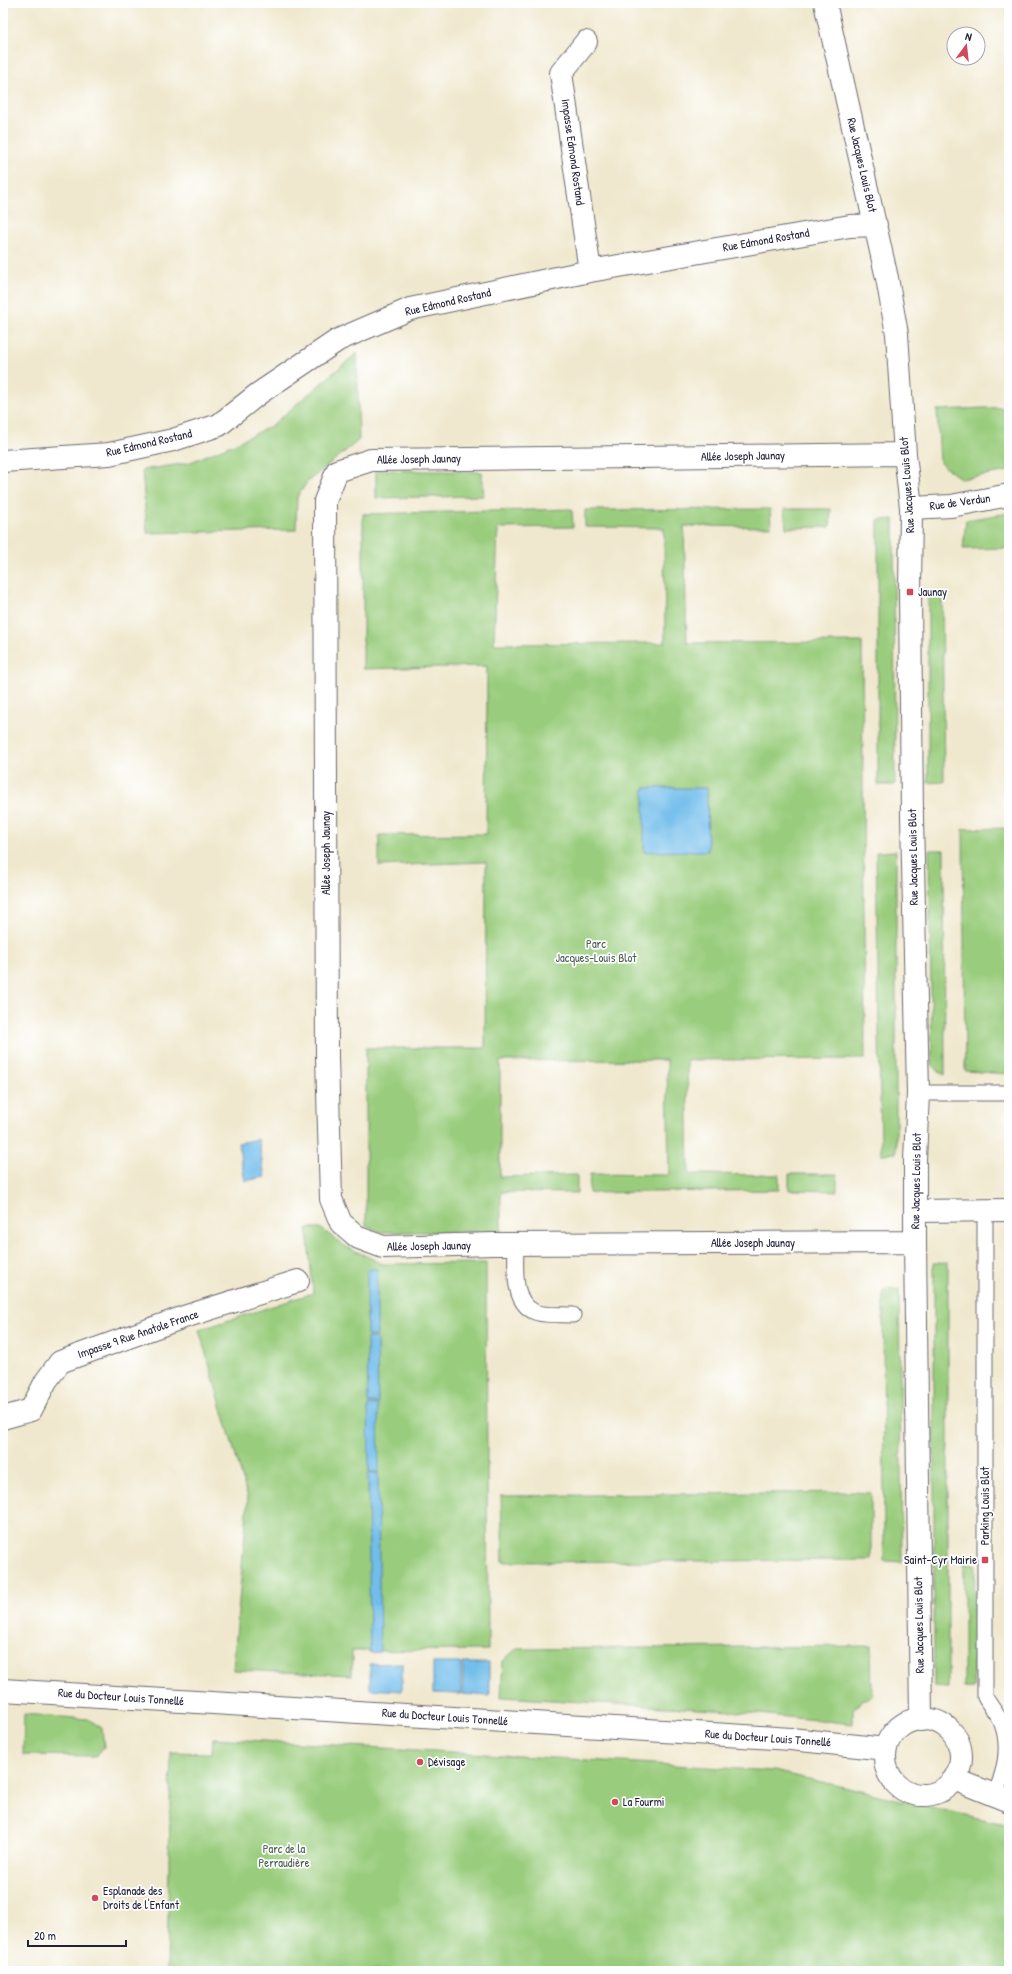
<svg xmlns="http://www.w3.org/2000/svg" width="1012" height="1974" viewBox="0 0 1012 1974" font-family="'Patrick Hand',sans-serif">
	<rect width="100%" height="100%" fill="#fff"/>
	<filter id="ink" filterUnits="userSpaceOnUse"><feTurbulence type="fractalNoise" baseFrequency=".025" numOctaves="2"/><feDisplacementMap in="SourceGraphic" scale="8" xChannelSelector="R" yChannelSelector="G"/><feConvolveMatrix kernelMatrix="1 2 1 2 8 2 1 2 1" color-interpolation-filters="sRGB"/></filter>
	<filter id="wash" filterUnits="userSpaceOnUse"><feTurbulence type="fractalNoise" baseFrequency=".012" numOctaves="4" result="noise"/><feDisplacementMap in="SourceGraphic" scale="16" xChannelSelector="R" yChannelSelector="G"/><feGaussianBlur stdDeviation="0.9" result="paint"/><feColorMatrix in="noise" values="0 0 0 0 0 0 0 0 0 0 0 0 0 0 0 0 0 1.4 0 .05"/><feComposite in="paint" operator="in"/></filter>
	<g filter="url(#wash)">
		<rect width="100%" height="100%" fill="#f0e8ce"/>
		<path fill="#99cc7c" stroke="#5e775c" d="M357,353L359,440L307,482L297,497L296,530L147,533L142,470L188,463L234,444L271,426Z
			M1009,407V471L961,479L940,463L937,410Z
			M376,470L482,472L484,496L376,498Z
			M572,509L573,527L498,528L494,644L665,643L664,528L585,527V510L770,509L771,527L684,526L687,643L862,642L865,1059L687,1060L689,1174L779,1175V1190L589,1193L590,1174L669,1175L667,1060L500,1061V1177L577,1175V1193L501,1192V1232H381L366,1225V1048H485L486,862L379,866V835L486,834L487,666L363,669V514Z
			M784,509H831L830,527L786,528Z
			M1009,513V548L963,549L966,520Z
			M894,519L895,785H878V520Z
			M942,595L944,782L928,783V596Z
			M1009,828L1008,1074L965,1071L963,829Z
			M929,850H944L945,1075L937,1071L932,1064Z
			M896,851V1153L881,1154L876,852Z
			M789,1174H837V1191L789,1190Z
			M307,1228H320L345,1246L383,1264L486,1263L488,1650L352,1651V1675L233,1670L248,1498L199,1330L313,1293Z
			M948,1262V1688L934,1687V1263Z
			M899,1289L902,1562L884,1561L883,1290Z
			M853,1492L871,1493V1560L503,1562L501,1496Z
			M964,1563L975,1564L973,1689L964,1688Z
			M871,1646L872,1696L863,1700L853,1709V1724L731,1711L501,1697L503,1661L516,1649Z
			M24,1714L88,1719L102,1728L104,1747L96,1756L23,1755Z
			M213,1738L774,1771L1009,1825V1971H167L171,1752L212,1753Z"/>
		<path fill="#71bdeb" stroke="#4a7093" d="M644,788H707L708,851L644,852Z
			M258,1139L265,1177L245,1181L238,1143Z
			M367,1269H377V1336H367Z
			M367,1338H377L378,1403H368Z
			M368,1405H378L379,1472H369Z
			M378,1473L380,1652L370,1653L368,1474Z
			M402,1663V1691L370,1689V1664Z
			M433,1663H461V1694L433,1693Z
			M463,1663H489V1696L463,1694Z"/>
	</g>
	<g filter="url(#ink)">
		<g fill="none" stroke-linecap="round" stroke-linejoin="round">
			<defs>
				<path id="service" d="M918,1093H1009
					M985,1211V1697C990,1706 998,1715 1002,1724C1011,1748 1004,1773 995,1795
					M516,1244C516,1266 511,1302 535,1312C543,1316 563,1314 573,1315"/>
				<path id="minor" d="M825,3L887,278L897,334L905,454L911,508L910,592L912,817L918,1093L915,1160V1242L921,1720
					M586,42L561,73L590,271
					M905,454L371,460L337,471L325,501L327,1057L331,1199L341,1223L359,1238L383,1247L493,1244L915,1242
					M3,461L109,454L173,440L219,425L258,394L338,340L410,309L590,271L850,226L876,225
					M911,508L951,506L1009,495
					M915,1211L1009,1210
					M3,1418L31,1410L46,1381L60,1362L184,1317L298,1281"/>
				<path id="tertiary" d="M3,1690L791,1739L886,1749
					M885 1757a38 38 0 1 1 76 0a38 38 0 1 1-76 0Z
					M954,1779L1009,1801"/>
			</defs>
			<use href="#service" stroke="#6a676e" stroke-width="17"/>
			<use href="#minor" stroke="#6a676e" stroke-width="24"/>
			<use href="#tertiary" stroke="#6a676e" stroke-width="24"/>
			<use href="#service" stroke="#fff" stroke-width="15"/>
			<use href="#minor" stroke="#fff" stroke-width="22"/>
			<use href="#tertiary" stroke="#fff" stroke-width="22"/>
		</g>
	</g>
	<g fill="#d1495b" stroke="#fff" stroke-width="1.5">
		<rect x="906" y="588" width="8" height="8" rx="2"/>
		<rect x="981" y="1556" width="8" height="8" rx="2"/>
		<circle cx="420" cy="1762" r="4"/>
		<circle cx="615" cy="1802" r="4"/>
		<circle cx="95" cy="1898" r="4"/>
	</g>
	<g text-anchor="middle" stroke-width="3.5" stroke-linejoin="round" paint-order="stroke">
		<g font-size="12" fill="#22223b" stroke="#fff">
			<text transform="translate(573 152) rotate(82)" y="4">Impasse Edmond Rostand</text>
			<text transform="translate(862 165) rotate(77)" y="4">Rue Jacques Louis Blot</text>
			<text transform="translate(766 240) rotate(-10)" y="4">Rue Edmond Rostand</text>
			<text transform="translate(448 302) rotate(-13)" y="4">Rue Edmond Rostand</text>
			<text transform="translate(149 443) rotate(-13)" y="4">Rue Edmond Rostand</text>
			<text transform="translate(743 456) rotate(-1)" y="4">Allée Joseph Jaunay</text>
			<text transform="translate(419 459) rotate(-1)" y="4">Allée Joseph Jaunay</text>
			<text transform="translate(907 485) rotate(-94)" y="4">Rue Jacques Louis Blot</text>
			<text transform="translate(960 502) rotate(-8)" y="4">Rue de Verdun</text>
			<text transform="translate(326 853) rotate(-90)" y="4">Allée Joseph Jaunay</text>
			<text transform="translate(913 857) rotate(-91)" y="4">Rue Jacques Louis Blot</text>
			<text transform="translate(916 1181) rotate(-89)" y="4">Rue Jacques Louis Blot</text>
			<text x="753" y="1247">Allée Joseph Jaunay</text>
			<text transform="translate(429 1246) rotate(-1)" y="4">Allée Joseph Jaunay</text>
			<text transform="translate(138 1334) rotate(-19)" y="4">Impasse 9 Rue Anatole France</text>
			<text transform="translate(985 1506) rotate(-90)" y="4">Parking Louis Blot</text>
			<text transform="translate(919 1625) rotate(-91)" y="4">Rue Jacques Louis Blot</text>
			<text transform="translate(121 1697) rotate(4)" y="4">Rue du Docteur Louis Tonnellé</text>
			<text transform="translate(445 1717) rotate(4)" y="4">Rue du Docteur Louis Tonnellé</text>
			<text transform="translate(768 1738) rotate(4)" y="4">Rue du Docteur Louis Tonnellé</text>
		</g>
		<g font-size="12" fill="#22223b" stroke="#fff" text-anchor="start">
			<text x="918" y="596">Jaunay</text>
			<text x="977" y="1564" text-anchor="end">Saint-Cyr Mairie</text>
			<text x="428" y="1766">Dévisage</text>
			<text x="623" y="1806">La Fourmi</text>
			<text x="103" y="1895">Esplanade des<tspan x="103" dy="14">Droits de l'Enfant</tspan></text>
		</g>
		<g font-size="12" fill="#4c5e52" stroke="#fff">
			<text x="596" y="948">Parc<tspan x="596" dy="14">Jacques-Louis Blot</tspan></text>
			<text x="284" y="1853">Parc de la<tspan x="284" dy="14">Perraudière</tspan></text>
		</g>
	</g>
	<rect width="1012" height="1974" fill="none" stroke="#fff" stroke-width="16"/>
	<g transform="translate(966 46) rotate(15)"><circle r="19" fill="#ffffff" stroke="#a7a7b1"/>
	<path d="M0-3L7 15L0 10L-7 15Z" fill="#d1495b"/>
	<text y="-6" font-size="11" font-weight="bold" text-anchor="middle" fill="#22223b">N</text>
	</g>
	<path d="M28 1940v6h98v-6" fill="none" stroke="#22223b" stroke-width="2"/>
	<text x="34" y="1940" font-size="12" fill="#22223b" stroke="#ffffff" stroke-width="3" paint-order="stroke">20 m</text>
</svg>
